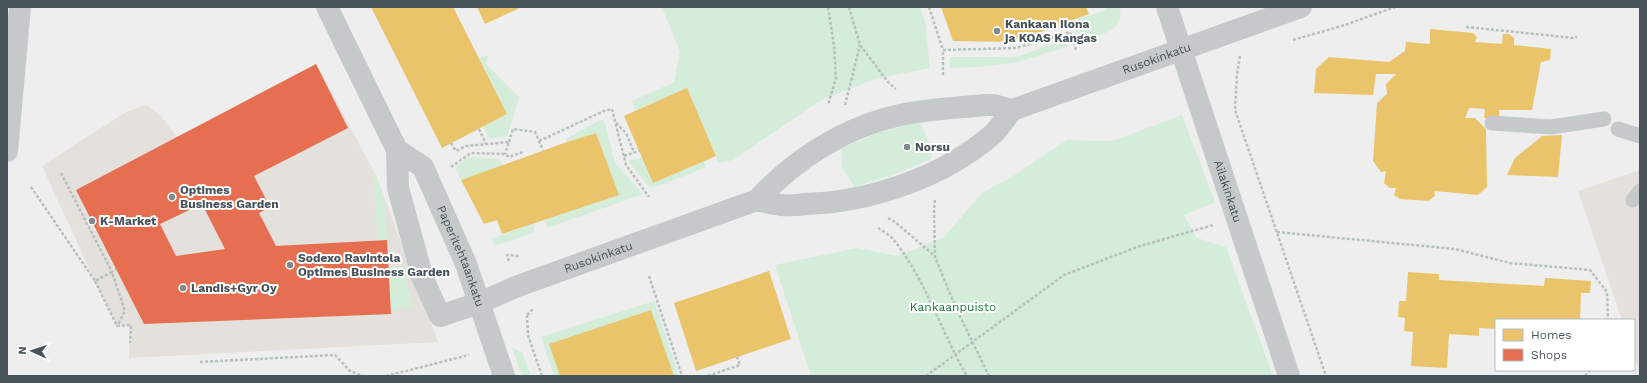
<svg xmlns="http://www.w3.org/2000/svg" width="1647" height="383" viewBox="0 0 1647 383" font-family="'Work Sans',sans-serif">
	<rect width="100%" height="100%" fill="#efeeee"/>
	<path fill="#e4e0dc" d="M316,64L376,175L438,342L129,358L130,325L117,326L95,281L42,166L126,112L146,105L161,116L177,138Z
		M1640,170V374L1634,356V320H1622L1578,191Z"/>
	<path fill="#d4ecda" d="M662,7H920L925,21L930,68L875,79L821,100L733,160L718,163L716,156L687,89L635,111L632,101L674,82L680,52Z
		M1105,7H1119C1128,31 1096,36 1080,42L1072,21L1106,10Z
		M1066,39L1069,46L1018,62L980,67L950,68V57H1016Z
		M487,55L489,58L485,63L519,97L507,137L489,138L483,127L507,114L479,58Z
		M1182,115L1215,202L1184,215L1197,238L1226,247L1273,376H811L775,265L857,248L897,256L944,237L982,193L1013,176L1067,140L1112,141Z
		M600,120H603L605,124L615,163L643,194L547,228L544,220L619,195L596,133L567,142L566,139Z
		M918,122C927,134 931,144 931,159L895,174L855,187L842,168L841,149L878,133Z
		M470,157L498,159L504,165L461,180L455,167Z
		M642,157L653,183L704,161L706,167L667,183L650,188L628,161Z
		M374,175H376L385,202L387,240H377Z
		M533,224L535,232L498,245L494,244L491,239Z
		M402,266L414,308H399L391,314L388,268Z
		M654,301L679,376H674L549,344L560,376H554L541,337Z
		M512,348L522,352L531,376H522Z"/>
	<path fill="#e9c46a" d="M371,7H453L507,114L442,148Z
		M477,7H522L485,24Z
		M941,7H1086L1089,14L1014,42L953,41Z
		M1430,29L1473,33L1477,37L1475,42L1502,44L1503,34H1509L1514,38V45L1551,49L1550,60L1541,62L1532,110H1499V116L1495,119L1484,118L1485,109L1469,108L1465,118H1475L1486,129L1487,187L1478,195L1434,191L1435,196L1428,201L1400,199L1394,195L1396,188H1390L1384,183L1386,171L1381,172L1373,161L1377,103L1387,94L1386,84L1396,74H1376L1373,95L1314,93L1316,69L1329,57L1389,62L1405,51L1406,42L1430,44Z
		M687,88L716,156L653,183L624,116Z
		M596,133L619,195L502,234L497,220L484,224L461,180L567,142Z
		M1562,135L1558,177L1507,175L1515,158L1542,136Z
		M769,271L791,339L696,371L674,303Z
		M1408,272L1439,274V280L1544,286L1545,278L1591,281L1590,293H1581L1580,320H1496V329L1479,328V336L1449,334L1447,368L1411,366L1413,332L1404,331L1405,318L1398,317L1399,301H1406Z
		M651,310L674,376H560L549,344Z"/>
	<path fill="#e76f51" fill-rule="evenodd" d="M316,64L348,128L254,176L270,207L259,213L276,246L387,240L391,314L144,324L76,190ZM202,204L225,249L176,256L160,224Z"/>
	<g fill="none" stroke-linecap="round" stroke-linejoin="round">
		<path stroke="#b6c0bc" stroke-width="2.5" stroke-dasharray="3 2" stroke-linecap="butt" d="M828,7L834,46L836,78L828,105
			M849,7L860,45L888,82L896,89
			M929,7L943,50
			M1466,27L1574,38L1577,37
			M1293,40L1345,25L1395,7
			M1240,56L1237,74L1235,110L1326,376
			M943,75V50L1016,48L1070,32L1076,50
			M845,105L860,45
			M616,123L626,133L634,152
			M479,129L486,144
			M539,141L604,111L612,109L626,165L649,197
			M509,142L513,129L535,132L543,150
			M451,143L456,151L466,146L509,142L505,154
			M624,156L639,151
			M451,167L471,153L505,154L509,157L523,152
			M61,173L112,272L116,269
			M31,187L95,281L112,272L125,311L117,326
			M935,200L934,209L935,257L956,308L989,376
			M888,218L895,222L935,256
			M878,228C883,231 889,235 893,239C924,276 942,334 967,376
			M1277,232L1455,249L1510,263L1590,270L1607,292L1608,320
			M509,261L507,255L520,256
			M649,276L682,376
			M95,281L117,326L131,325L130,343
			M527,315L533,309
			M527,315L528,335L542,376
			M200,362L335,355L350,371L363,376
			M386,376L469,355
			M708,376L740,365L737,357
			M926,376L1064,275L1137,247L1213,225
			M1585,376L1590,370"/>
		<path stroke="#c6c9ca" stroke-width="15" d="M1492,123L1551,127L1604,119
			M1618,129L1640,136
			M1633,200L1640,191"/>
		<g stroke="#c6c9ca" stroke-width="22">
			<path id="s1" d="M327,7L397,150L423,167L466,264L504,376"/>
			<path id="s2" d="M1167,7L1289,376"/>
			<path id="s3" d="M397,150L398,188L423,279L440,316L479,303L518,286L757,200C795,159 845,127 900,115C928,109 957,108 985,105H994L1012,110"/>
			<path d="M7,151L20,7"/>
			<path id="s4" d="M757,200C765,202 773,204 781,205C789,206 798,205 806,204C870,202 944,177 993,134C1000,127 1006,118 1012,110L1301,7"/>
		</g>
	</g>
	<g fill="#82898d" stroke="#fff" stroke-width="1.5">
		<circle cx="997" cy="31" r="4"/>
		<circle cx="907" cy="147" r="4"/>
		<circle cx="172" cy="197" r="4"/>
		<circle cx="92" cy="221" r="4"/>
		<circle cx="290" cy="265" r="4"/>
		<circle cx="183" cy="288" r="4"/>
	</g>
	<g text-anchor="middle" stroke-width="4" stroke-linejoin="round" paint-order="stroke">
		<g font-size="12" font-weight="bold" fill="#475359" stroke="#fff" text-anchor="start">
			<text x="1005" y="28">Kankaan Ilona<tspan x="1005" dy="14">ja KOAS Kangas</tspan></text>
			<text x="915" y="151">Norsu</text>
			<text x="180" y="194">Optimes<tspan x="180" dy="14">Business Garden</tspan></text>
			<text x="100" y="225">K-Market</text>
			<text x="298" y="262">Sodexo Ravintola<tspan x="298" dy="14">Optimes Business Garden</tspan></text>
			<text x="191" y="292">Landis+Gyr Oy</text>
		</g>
		<g font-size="12" fill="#475359" stroke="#fff">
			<text dy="4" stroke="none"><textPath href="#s4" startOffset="437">Rusokinkatu</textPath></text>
			<text dy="4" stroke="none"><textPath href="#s2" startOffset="194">Ailakinkatu</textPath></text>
			<text dy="4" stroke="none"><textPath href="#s1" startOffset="287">Paperitehtaankatu</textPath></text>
			<text dy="4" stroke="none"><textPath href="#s3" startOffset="342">Rusokinkatu</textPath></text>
		</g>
		<g font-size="12" fill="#1e743e" stroke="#fff">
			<text x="953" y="311">Kankaanpuisto</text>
		</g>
	</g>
	<rect width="1647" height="383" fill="none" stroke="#475359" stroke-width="16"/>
	<rect x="1495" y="319" width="140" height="52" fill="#ffffff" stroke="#b5babd"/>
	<rect x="1503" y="329" width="20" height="12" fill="#e9c46a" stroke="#b5babd"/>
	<text x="1531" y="339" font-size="12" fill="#475359">Homes</text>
	<rect x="1503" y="349" width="20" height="12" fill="#e76f51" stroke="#b5babd"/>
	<text x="1531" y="359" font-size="12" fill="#475359">Shops</text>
	<g transform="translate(32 351) rotate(273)" stroke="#ffffff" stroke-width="3" paint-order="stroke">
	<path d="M0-3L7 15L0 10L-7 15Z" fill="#475359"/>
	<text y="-6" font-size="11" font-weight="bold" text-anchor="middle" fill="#475359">N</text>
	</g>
</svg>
